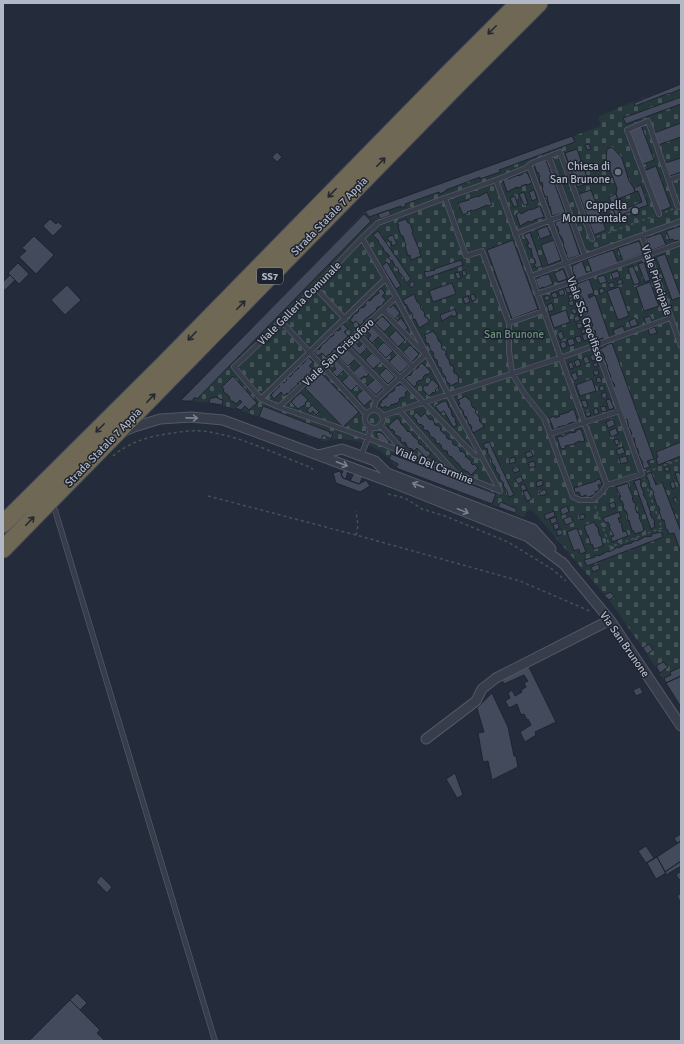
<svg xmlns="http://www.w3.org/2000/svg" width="684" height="1044" viewBox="0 0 684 1044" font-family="Signika,sans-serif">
	<defs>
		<pattern id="cemetery-stones" width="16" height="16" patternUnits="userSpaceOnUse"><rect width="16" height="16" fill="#27383c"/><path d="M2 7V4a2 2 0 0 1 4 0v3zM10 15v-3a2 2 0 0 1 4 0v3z" fill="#445357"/></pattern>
	</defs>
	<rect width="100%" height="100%" fill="#242b3a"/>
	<path fill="url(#cemetery-stones)" d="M681,84V707L666,683L647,654L609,600L533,511L528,510L524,517L396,468C391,459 381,451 371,446C360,441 348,439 336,439C332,439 327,441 323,441C316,440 299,432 292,429C256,416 221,400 183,401L181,400L365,211L601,126L598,117L620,107Z"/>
	<path fill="#434a5b" stroke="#1f2431" d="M681,84V89L669,94V93L635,106L634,103Z
		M681,97V104L626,124L623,118Z
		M681,123V137L658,145L654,133Z
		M641,125L654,160L641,165L628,130Z
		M572,136L575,142L499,170L500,172L480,179V177L446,190V191L440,194L439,192L405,204L406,206L401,208V206L369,217L365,211Z
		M589,144L591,149L587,150L585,145Z
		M612,147L622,158L629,181L634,188L635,192L618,199L616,194L617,188L606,160L607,149Z
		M577,149L589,183L577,187L565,153Z
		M277,152L282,157L277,162L272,157Z
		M681,158V172L670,176L665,163Z
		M546,160L565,212L552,216L550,206L549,207L547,196L545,197L542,188L543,187L542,182L540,183L539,178L540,177L538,172L537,173L534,164Z
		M656,166L671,207L659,212L644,171Z
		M525,172L528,174L532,183L527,185V184L521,186L522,187L517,188V187L507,192L503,180L508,178V179L518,175V176L523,174L522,173Z
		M641,185L648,205L616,217L609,197L616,194L618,199L615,200L619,211L642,202L638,191L635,192L634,188Z
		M534,190L537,199L532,201L529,192Z
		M591,190L606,230L594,235L579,194Z
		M487,192L492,205L487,206V205L473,211L472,210L467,212L468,213L463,215L458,203L469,200L468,199L478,196V197Z
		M524,192L528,204L524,205L519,194Z
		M515,196L518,206L514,207L510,198Z
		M540,206L544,217L534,220V221L530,222L529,221L520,226L516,214L520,212L521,214L530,209L531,210Z
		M389,210L391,215L380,219L378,214Z
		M364,214L371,221L197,399L195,397L193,399V401H183L181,400Z
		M567,217L580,255L568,259L566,254H567L563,245L564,244L561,236H560L558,232L559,231L557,226L556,227L555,222Z
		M50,219L56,224L58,222L63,226L53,236L43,226Z
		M406,219L408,223H410L413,232L412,233L420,251L419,252L421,256L411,260L410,255L408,256L405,246H406L403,236H401L398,227L399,226L397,222Z
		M547,226L551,235L540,239L537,230Z
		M681,226V241H679L678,240L674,241L673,239L670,240L666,231Z
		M378,231L411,279L406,283L404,279V278L398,271H399L397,267L396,268L392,260L391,261L388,257L390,256L387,253H386L383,249H384L378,242L379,241L373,235Z
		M530,232L542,266L536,268L534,264L536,263L534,258L533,259L531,248L529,249L527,244H529L527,239H526L524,235Z
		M661,233L666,245L650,251L646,238Z
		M393,235L397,244L392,246L391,241L389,242L387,237Z
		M34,236L54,255L36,274L19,257L26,251L22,248Z
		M513,240L538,309L512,319L487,250Z
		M554,240L561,260L548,265L541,245Z
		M639,241L644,253L623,261L618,248Z
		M613,250L618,263L592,272L587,259Z
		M665,254L681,297L672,300L656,257Z
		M461,260L463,265L426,278L424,272L435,270L434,269Z
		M582,261L587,274L576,278L572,270L573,269L572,266Z
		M387,262L401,286L396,289L382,266Z
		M644,262L650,280L645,282L638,264Z
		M18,263L29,274L19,284L8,273Z
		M633,266L640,283L634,285L628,268Z
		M563,269L567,279L558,282L554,273Z
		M465,270L467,275L463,276L462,271Z
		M618,271L620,277L613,279L611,273Z
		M459,272L461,278L457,279L455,273Z
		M549,274L553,284L544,288L543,287L539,289L535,279L540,277V276Z
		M10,275L15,280L4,291L3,282Z
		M604,275L607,282L600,284L597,277Z
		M589,279L594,293L588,295L589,298L595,295L610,338L604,340L603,338L597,340L595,336L596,335L595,330L593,331L592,326L593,325L587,313L588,312L587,307L585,308L583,298H582L580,293H581L580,288H578L577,284Z
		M621,279L623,283L618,285L617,281Z
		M413,281L415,285L411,288L409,284Z
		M613,282L615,287L610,288L608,284Z
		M650,282L659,306L644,311L636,287Z
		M452,283L456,294L433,302L429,291Z
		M67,285L81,300L65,315L51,300Z
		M570,287L572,292L567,293L565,288Z
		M619,287L629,316L618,320L607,291Z
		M381,288L385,293L382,296L386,300L383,303H384L380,307L379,306L376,309L377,310L363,321L364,322L360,325L356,321L353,323L350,320L353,317L352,316L356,313V314L359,311L358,310L362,307L363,308L366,305L365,303L368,300L370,301L372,299V298L379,293L378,291Z
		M603,288L605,292L600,294L599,289Z
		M563,289L565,294L560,296L558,291Z
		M556,292L558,297L553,298L551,294Z
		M414,294L417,302H418L421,306L420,307L422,310H423L425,314L424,315L426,318L427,317L429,322L419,328L415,319L414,320L412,316L413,315L411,312H410L406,304L405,305L403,300Z
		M474,294L476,300L472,301L470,295Z
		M572,294L573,297L569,299L568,295Z
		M548,295L550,299L545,301L544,297Z
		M468,296L470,302L465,304L463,298Z
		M573,300L574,305L570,306L568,302Z
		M552,303L554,310L549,312L547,305Z
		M393,305L400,313L395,319L386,310L389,307L390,308Z
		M575,308L577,313L573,314L571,310Z
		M455,309L457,315L453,317L452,315L442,321L440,315Z
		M566,310L570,322L554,328L550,316Z
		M578,315L580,320L575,322L574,317Z
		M382,316L391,325L384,332L375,323Z
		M650,316L652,322L646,324L644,318Z
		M401,318L408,328L404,331L397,322Z
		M635,318L638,325L631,327L629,321Z
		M581,323L583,327L578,329L576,324Z
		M343,324L348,329L344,332L348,336L345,339H346L338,345L339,346L336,349L335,348L329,355V354L326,357L322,353L318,356L314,352L318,349L319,350L321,347V346L324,343H325L331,336V337L334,335L333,334L337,330L338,331L341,329L340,327Z
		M623,326L625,332L615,336L613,330Z
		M370,327L379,336L372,343L368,339L371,335L367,331Z
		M655,327L657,333L650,335L648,329Z
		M585,329L586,332L582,334L581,330Z
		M396,330L405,340L398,347L389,337Z
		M433,331L435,334H436L439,342L440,341L442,346L441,347L443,350L444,349L447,354H445L450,362H449L451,366L452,365L455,370H453L455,374L456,373L459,378H458L459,382L450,386L449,383H448L445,379L446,378L441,371L442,370L440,367L439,368L437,363L438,362L436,359L435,360L433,355L434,354L432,351H431L429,347H430L428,343L427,344L425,339L426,338L424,335Z
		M562,331L564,338L560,340L557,333Z
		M587,333L589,339L584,341L582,335Z
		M580,336L582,342L577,343L575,337Z
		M573,338L575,344L569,346L567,340Z
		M565,341L567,347L562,349L560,343Z
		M355,342L359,347L363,343L367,348L360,355L351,346Z
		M384,342L393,351L386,358L377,349Z
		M612,343L654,459L647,461L650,467L644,469L642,463H643L638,454L639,453L637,448H636L634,438L632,439L631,434H632L630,429H629L627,419L625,420L613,387L615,386L613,382H612L610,377H611L607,367H608L604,358H605L603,353H602L600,349L606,346V345Z
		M410,345L419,354L412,362L403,352Z
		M347,350L355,359L348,366L339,357Z
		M372,353L381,362L373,369L365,360Z
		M397,354L408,366L400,373L389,362Z
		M594,354L596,360L592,361L590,356Z
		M587,356L590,362L585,364L583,358Z
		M308,357L313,362L309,366L313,369L310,372L311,373L307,376V375L301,382L300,381L297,384L298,385L291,390V391L288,394L287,393L284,396L281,392L274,399L271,395L274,392H273L280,386L279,385L283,382L284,383L287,380L286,379L289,376L290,377L293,374L292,373L299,368L298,367L302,364H303Z
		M579,359L581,365L576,367L574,361Z
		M335,361L344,370L337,377L332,372L336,369L334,366V362Z
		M572,362L574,368L570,369L568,363Z
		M597,362L598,366L594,367L593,364Z
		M422,363L431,372L427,375L426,374L423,377L424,378L420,381L419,380L416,383L417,384L414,387L405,378L409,375L410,376L412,373V372L415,369H416L419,367L418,366Z
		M361,365L369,374L366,377L364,376L360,379L353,372Z
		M386,368L395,377L388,384L379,375Z
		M598,370L599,374L595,376L593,371Z
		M576,372L578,379L574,381L571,374Z
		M321,373L359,412L343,427L305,388Z
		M349,375L358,384L351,391L342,382Z
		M233,376L257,403L249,410L245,406L241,410L235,408L242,402L240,400L236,404L233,401L232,402L229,398L230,397L223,391L224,390L222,387Z
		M600,377L602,382L597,383L596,378Z
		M375,379L383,388L376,395L367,386Z
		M432,379L439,386L435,390L436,391L434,393L433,392L429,396L423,390V387L425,385L427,386Z
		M592,379L596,391L580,396L576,385Z
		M401,384L408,390L405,393L406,395L403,398L402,397L399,399L400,400L396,404L395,403L393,405L392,404L388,408L385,406L383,408L379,405L382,402L381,401L385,398L388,396L387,395L391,392H392L395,390L394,389L397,385L398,386Z
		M603,385L605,390L600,391L599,387Z
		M363,390L372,399L364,406L357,398V395Z
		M606,392L607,397L603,399L601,394Z
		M301,393L308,400L305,403L306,404L298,409L291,402L294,399V398Z
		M466,396L468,399H469L472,403L471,404L473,408L474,407L476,411L475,412L477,415H478L480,419L479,420L481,423H482L484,427L473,433L471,428H472L470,424L469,425L466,416L465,417L463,413L464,412L458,405L460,404L458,400Z
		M214,397L219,398V399L223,400L222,405L209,403L210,398H214Z
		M610,399L614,408L609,410L606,400Z
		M586,400L588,407L584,408L581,401Z
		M444,401L447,402L449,408H450L452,413H451L453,417L454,416L456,421H455L457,425L453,427L444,411L440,413L435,406Z
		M312,405L319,412L316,415L313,411L310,414L307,410Z
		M263,406L330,432L329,433L333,434L331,439L323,435L321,440L259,417Z
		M605,406L607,411L602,412L600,407Z
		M597,408L599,413L595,415L593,410Z
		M574,409L578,422L573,423V422L568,424V425L558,427V428L554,430L549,418L554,416L555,418L560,416L559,415L569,412V411Z
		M590,411L591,415L587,417L585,413Z
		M416,412L421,417L425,413L430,420L432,419L435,423L434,424L437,426L438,425L441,429L440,430L447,436L446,437L449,440L450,438L453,442L452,443L455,446L456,445L460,449L459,450L461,452L462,451L466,455L465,456L472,462L471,463L473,465L474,464L478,468L471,475L467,471L466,472L464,469L463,470L458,463H457L451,456L450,457L447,453L448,452L445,450L444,451L441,447L442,446L439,443L438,444L435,441L436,440L433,437L432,438L429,434L430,433L427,430L426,431L422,428L424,427L421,424L420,425L416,421L417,420L413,416Z
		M397,418L401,422H400L402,425H403L408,432L409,431L413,435H412L419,441L418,442L420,445L421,444L427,451L428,450L431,454L426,458L417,448L414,451L411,448L410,449L406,446L407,445L405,442L403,443L400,440L401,438L398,436H397L394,433L395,432L392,429L391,430L388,426Z
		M613,419L615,425L608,428L606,422Z
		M616,428L618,434L611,437L609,431Z
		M581,429L585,441L580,442V441L575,443V444L565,446L566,448L561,449L557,437L561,436L562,437L571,432V433L576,432V430Z
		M380,432L381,433H382L390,442L386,444L379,441L376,433Z
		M618,439L620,444L616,445L614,440Z
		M489,442L514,495L509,497L507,493H508L503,485L504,484L502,481H501L499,477L500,476L498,473H497L495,469L496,468L494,465H493L491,460H492L487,452H488L487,448L485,449L483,444Z
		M681,442V456L658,465L656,458L658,457L656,452Z
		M623,447L625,453L618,455L616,450Z
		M531,451L533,456L527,458L525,453Z
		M391,454L496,494L492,504L396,468L398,464L389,459Z
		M626,456L628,462L621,464L619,458Z
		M514,457L516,462L510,464L509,459Z
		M534,461L536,466L530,468L528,463Z
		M518,466L520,471L514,473L512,469Z
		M668,466L670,470L666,472L664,468Z
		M344,469L348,470L346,479L343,478L341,475Z
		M340,471L343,478L359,484L366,480L370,486L360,492L336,483L333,473Z
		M651,472L656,485L662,482L681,532V553L674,533L669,534L667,529L666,530L664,520H662L659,511L660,510L658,506H657L653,493H654L652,489H651L649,484H650L646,475Z
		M679,472L681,476V485H679L675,473Z
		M354,473L363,476L360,483L359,484L350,481Z
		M521,476L523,481L518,484L515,479Z
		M600,479L602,484L598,485L600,490L595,492L596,494L586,498V495L581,497L579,492L575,493L574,488L596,481V480Z
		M640,479L641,483L640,484L644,493L643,494L648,503H647L651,513H650L652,518H653L655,522L654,523L655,527L651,529L634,481Z
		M542,480L543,485L537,487L536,482Z
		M673,481L676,487L672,489L670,483Z
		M628,483L629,488L633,497L632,498L634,503L635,502L636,507H635L637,513L638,512L640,517H639L641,522H642L644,531L635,534L633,530L632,531L629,520L628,521L627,516H628L626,511H625L623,507L624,506L622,501L621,502L619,497H621L616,487Z
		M524,484L527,489L522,491L520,486Z
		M545,489L547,494L541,496L539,492Z
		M527,490L532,499L527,501L523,492Z
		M676,497L678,501L675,503L673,498Z
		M501,502L517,509L515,513L498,507L500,503Z
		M614,502L616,507L611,509L609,504Z
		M567,506L569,512L562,515L560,509Z
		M554,511L555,516L546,520L544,515Z
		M619,512L621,517L618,518L620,523L621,522L623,532L626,531L628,536L612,542L611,537L614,536L609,527L610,526L608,522L605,523L603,518Z
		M584,514L585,518L581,520L579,515Z
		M571,516L573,522L566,525L563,519Z
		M556,517L557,522L551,524L550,519Z
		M594,522L596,526H597L599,531H598L600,536H601L603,546L594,549L592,544L591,545L588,535H587L584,526Z
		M558,523L559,528L555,530L553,525Z
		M577,528L586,552L580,554L579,549L574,551L567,532Z
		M561,529L563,534L558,536L556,531Z
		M661,532L663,537L587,566L584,560L595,557L594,556L599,555V556L608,551L609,552L618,547V548L623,546V545L632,543V542L637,540V541L646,536L647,537L652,536L651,534Z
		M598,564L600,569L593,572L591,567Z
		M611,592L614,597L609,600L604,595Z
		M649,644L653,650L647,654L643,648Z
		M663,662L668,667L660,673L656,666Z
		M527,663L556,722L535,732L536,735L525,742L520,732L531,725L528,719L527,720L524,714L521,715L517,704L509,708L505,701L510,698L508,693L512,690L515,696L522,692L521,690L526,687L524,683L528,681L524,675L504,684L500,676Z
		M681,667V676L666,683L664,678L671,675L670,672Z
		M681,676V707L666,683Z
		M640,687L643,693L636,696L633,690Z
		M492,693L508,727L514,756H516L518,767L492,780L488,761L483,762L478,733L484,732L477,708Z
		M455,773L463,795L457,798L446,779Z
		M681,834V841L677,843L674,838Z
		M681,841V861L665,872L657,857Z
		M646,846L654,858L646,863L638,851Z
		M657,857L666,873L656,879L647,863Z
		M681,861V866L666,875L665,872Z
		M681,871V882L676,875Z
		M101,876L112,887L107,893L96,882Z
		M681,893V904L677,896Z
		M77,993L87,1003L80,1010L70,1000Z
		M70,1000L100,1030L97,1033L105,1041H29Z"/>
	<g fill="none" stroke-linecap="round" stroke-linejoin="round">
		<defs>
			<path id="lane" d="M549,157L585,256
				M529,165L566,263L642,474L607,485
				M496,180L607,485L602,492L593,500H580L573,497L544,418L524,393L512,373L509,351V323L482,251L466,256L445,198Z
				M496,180L526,168L532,163L560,152L592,239
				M669,180L681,176
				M445,198L378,223L362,238L282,322L234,367L261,399L279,407L368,438L500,491
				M659,214L627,130L648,121L678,207
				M515,234L569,213
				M642,236L681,346
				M362,238L396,297L500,491
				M531,276L681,221
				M315,287L345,319
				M537,294L681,243
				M282,322L366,414
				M369,322L413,367
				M509,323L543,311
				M357,333L474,455L482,458
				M345,345L388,389
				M334,356L376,400
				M261,399L385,279
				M279,407L396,297
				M373,410L376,400L426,354L419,348L382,310
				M399,410L454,472
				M365 419a9 9 0 1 1 18 0a9 9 0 1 1-18 0Z
				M382,416L560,358L670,318
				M380,425L404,452
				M550,434L619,411
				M361,456L368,438L371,427
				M55,510L215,1041"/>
			<path id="street" d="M122,432L134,427L160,419L191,417L223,420L393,483L528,537L565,565
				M318,455L342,449L375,461L387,473L533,529L551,549
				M562,562L610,620L681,726
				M426,739L476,701L482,689L496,678L610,620"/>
			<path id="highway" d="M3,524L164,364L450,72L519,3
				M3,549L461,81L539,3"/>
		</defs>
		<use href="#lane" stroke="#535865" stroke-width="6"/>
		<use href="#street" stroke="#535865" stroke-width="11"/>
		<use href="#highway" stroke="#434855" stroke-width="19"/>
		<path stroke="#445358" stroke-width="1.5" stroke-dasharray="3 3" stroke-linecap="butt" d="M665,212L673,209
			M597,237L654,216
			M113,456C128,443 147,437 166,434C180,432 195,429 209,432C242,437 276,454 307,466L313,469
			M647,472L681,459
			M388,494L405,498L422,509L445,516L508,542L552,569L566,581
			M208,496L356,535L520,581L592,612
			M595,506L610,547L662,528L644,479
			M356,535L358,526L356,511"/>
		<use href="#lane" stroke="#373d4a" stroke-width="4.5"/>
		<use href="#street" stroke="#373d4a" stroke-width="9"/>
		<use href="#highway" stroke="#6f6855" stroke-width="17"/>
	</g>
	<defs><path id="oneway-shaft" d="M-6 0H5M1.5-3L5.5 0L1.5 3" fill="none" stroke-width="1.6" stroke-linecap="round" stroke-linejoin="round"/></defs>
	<g stroke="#252933">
		<use href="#oneway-shaft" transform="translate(492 30) rotate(135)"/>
		<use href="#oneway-shaft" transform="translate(381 162) rotate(-46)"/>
		<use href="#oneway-shaft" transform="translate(332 193) rotate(134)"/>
		<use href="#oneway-shaft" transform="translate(241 305) rotate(-46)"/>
		<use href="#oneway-shaft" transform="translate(192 336) rotate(134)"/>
		<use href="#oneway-shaft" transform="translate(151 398) rotate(-46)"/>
		<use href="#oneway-shaft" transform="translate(100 428) rotate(135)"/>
		<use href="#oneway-shaft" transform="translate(30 521) rotate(-46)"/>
	</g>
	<g stroke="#7b818e">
		<use href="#oneway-shaft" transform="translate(192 418) rotate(1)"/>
		<use href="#oneway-shaft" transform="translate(342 464) rotate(21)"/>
		<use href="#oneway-shaft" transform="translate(418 485) rotate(-159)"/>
		<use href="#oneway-shaft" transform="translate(463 511) rotate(22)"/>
	</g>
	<g fill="#6b7280" stroke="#1d222f" stroke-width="1.5">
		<circle cx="618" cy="172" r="4"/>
		<circle cx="635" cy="211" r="4"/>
	</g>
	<g text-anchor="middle" stroke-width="3" stroke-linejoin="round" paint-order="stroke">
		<rect fill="#1d222f" stroke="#868b99" stroke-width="1" x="257" y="268" width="26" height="16" rx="3"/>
		<g font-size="10" font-weight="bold" fill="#b3b8c6">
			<text x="270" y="280">SS7</text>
		</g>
		<g font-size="11" fill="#b3b8c6" stroke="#1d222f" text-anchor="end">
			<text x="610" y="170">Chiesa di<tspan x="610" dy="13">San Brunone</tspan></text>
			<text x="627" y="209">Cappella<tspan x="627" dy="13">Monumentale</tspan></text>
		</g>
		<g font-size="11" fill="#b3b8c6" stroke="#1d222f">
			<text transform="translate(329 216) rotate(-46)" y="4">Strada Statale 7 Appia</text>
			<text transform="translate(657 280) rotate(71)" y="4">Viale Principale</text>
			<text transform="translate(299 303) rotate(-45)" y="4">Viale Galleria Comunale</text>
			<text transform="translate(586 319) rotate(70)" y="4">Viale SS. Crocifisso</text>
			<text transform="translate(338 352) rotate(-43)" y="4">Viale San Cristoforo</text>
			<text transform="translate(103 447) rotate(-46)" y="4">Strada Statale 7 Appia</text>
			<text transform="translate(434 465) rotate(22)" y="4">Viale Del Carmine</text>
			<text transform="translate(625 644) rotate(55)" y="4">Via San Brunone</text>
		</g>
		<g font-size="11" fill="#6b957a" stroke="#1d222f">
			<text x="514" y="338">San Brunone</text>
		</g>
	</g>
	<rect width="684" height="1044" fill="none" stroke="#b3b8c6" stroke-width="8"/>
</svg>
